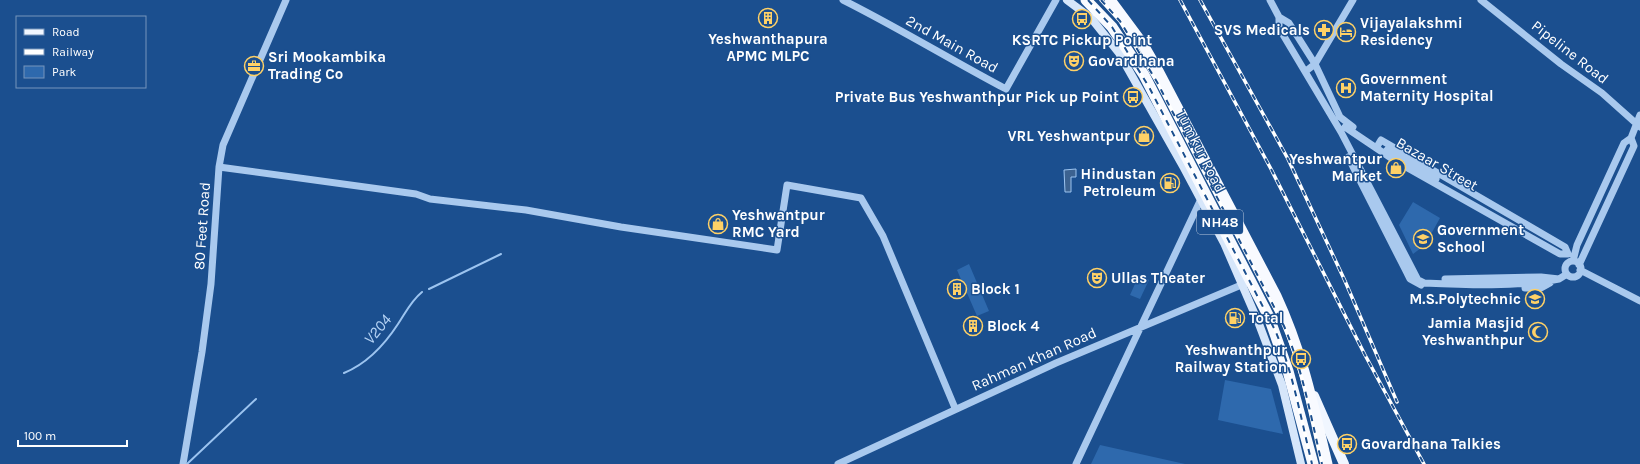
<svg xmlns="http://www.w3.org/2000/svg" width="1640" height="464" viewBox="0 0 1640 464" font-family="Karla,sans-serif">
	<rect width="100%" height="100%" fill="#1b4f8f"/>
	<path fill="#2e69ad" d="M1413,202L1440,218L1425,245L1413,254L1399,225Z
		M969,264L989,311L977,316L957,270Z
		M1139,275L1149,280L1140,299L1130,295Z
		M1225,380L1271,389L1283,434L1218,420Z
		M1100,445L1185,464H1091Z"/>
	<path fill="#3c6290" stroke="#9cc4f0" d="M1076,169V177H1071V192H1065L1064,170Z"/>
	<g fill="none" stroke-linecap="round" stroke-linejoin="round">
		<path stroke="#9cc4f0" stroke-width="2" d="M429,289L501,254
			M344,373C366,364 385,344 398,324C406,312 411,301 422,292
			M187,464L256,399"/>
		<path stroke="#a9c9ee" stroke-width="7" d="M843,0C899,28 951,60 1006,89L1056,0
			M1270,0L1279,17V28L1341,132L1418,280L1424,283C1467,285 1517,287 1559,279
			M1481,0L1561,64L1602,93L1640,127
			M1279,17L1289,23L1315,64L1340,117L1353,127
			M1306,71L1315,64L1353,0
			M1345,127L1397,162L1560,254H1568L1565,247L1381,140L1378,145
			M1387,150L1436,179
			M1348,157L1406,271L1410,279L1421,285
			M219,167L416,194L430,199L526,210L621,227L777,250L787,185L861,198L883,236L955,408
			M1573,261L1577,245L1624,143L1631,138L1640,115
			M1565 269a8 8 0 1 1 16 0a8 8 0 1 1-16 0Z
			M1579,265L1634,146L1631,138
			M1580,270L1640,301
			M1445,279L1541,277L1559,279L1567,274
			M1525,288H1541L1550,283
			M183,464L202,352L211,284L219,167L223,145L286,0
			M838,464L1056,363L1246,283
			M1076,464L1201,199"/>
		<path stroke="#d6e6fa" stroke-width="8" d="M1067,0L1091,18L1119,53L1184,168L1224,243L1259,324L1282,385L1301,464"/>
		<path stroke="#f0f6ff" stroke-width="10" d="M1314,396L1344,464"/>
		<path stroke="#f8faff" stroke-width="11" d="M1086,0L1112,27L1144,75L1269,317L1288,371L1313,464
			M1110,0L1142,43L1157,69L1276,296C1302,352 1313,405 1327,464"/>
		<defs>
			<path id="rail" d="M1088,0L1112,27L1149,87L1275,330C1293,372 1301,419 1312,464
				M1101,0L1120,21L1157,82L1284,326C1303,370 1311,418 1322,464
				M1180,0L1271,169L1365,355L1424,464
				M1200,0L1288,159L1345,281L1397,402"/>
		</defs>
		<use href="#rail" stroke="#fff" stroke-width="3.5"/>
		<use href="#rail" stroke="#1b4f8f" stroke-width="2" stroke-dasharray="6" stroke-linecap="butt"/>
	</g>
	<defs>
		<symbol id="building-ring" viewBox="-11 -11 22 22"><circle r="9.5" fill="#1b4f8f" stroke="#ffd166" stroke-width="1.5"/><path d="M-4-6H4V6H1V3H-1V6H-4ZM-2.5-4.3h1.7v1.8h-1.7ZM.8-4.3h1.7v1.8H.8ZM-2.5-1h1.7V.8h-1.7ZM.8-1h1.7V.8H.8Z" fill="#ffd166"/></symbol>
		<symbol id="bus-ring" viewBox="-11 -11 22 22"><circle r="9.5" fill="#1b4f8f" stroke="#ffd166" stroke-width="1.5"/><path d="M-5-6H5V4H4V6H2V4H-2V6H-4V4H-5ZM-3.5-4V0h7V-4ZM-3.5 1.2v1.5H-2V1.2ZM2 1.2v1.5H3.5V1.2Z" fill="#ffd166"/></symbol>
		<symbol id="pharmacy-ring" viewBox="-11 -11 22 22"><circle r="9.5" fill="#1b4f8f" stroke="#ffd166" stroke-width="1.5"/><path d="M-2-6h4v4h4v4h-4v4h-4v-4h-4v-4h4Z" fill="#ffd166"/></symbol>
		<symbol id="hotel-ring" viewBox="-11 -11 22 22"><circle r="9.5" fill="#1b4f8f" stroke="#ffd166" stroke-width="1.5"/><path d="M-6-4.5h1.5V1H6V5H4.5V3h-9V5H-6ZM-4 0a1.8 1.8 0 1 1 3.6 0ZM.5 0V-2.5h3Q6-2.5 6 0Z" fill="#ffd166"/></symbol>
		<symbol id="theatre-ring" viewBox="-11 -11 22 22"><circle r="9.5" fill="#1b4f8f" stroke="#ffd166" stroke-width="1.5"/><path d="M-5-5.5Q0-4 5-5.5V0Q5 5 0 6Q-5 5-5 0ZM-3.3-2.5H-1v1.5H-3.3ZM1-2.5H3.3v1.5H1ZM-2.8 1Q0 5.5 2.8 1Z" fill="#ffd166"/></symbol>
		<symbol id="office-ring" viewBox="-11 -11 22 22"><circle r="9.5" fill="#1b4f8f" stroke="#ffd166" stroke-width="1.5"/><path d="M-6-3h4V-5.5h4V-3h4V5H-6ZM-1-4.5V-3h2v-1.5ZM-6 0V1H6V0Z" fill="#ffd166"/></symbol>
		<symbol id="hospital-ring" viewBox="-11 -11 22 22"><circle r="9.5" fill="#1b4f8f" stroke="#ffd166" stroke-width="1.5"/><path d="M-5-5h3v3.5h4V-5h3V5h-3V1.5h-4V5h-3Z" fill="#ffd166"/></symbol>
		<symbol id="shop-ring" viewBox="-11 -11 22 22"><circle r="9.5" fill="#1b4f8f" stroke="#ffd166" stroke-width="1.5"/><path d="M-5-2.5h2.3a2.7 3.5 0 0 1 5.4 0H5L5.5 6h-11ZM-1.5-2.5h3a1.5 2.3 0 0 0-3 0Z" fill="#ffd166"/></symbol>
		<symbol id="fuel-ring" viewBox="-11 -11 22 22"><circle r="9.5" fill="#1b4f8f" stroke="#ffd166" stroke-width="1.5"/><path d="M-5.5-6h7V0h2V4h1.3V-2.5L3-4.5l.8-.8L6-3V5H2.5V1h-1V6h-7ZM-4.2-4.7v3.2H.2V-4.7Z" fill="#ffd166"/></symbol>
		<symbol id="school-ring" viewBox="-11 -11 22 22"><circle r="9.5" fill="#1b4f8f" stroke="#ffd166" stroke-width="1.5"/><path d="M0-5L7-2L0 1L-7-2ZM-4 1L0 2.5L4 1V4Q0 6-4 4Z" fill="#ffd166"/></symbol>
		<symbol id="university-ring" viewBox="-11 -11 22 22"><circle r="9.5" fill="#1b4f8f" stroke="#ffd166" stroke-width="1.5"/><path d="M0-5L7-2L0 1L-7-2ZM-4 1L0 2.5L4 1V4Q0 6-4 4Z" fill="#ffd166"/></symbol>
		<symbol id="mosque-ring" viewBox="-11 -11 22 22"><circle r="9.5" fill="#1b4f8f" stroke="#ffd166" stroke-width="1.5"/><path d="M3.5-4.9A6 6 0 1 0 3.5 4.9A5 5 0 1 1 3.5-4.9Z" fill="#ffd166"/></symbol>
	</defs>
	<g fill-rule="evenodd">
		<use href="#building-ring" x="757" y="7" width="22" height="22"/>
		<use href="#bus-ring" x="1071" y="8" width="22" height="22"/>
		<use href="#pharmacy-ring" x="1313" y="19" width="22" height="22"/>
		<use href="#hotel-ring" x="1335" y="21" width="22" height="22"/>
		<use href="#theatre-ring" x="1063" y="50" width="22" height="22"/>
		<use href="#office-ring" x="243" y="55" width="22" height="22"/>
		<use href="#hospital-ring" x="1335" y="77" width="22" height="22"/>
		<use href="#bus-ring" x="1122" y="86" width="22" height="22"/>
		<use href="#shop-ring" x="1133" y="125" width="22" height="22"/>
		<use href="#shop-ring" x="1385" y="157" width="22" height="22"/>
		<use href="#fuel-ring" x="1159" y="172" width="22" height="22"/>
		<use href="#shop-ring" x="707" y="213" width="22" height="22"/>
		<use href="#school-ring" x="1412" y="228" width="22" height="22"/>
		<use href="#theatre-ring" x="1086" y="267" width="22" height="22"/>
		<use href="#building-ring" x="946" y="278" width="22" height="22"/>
		<use href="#university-ring" x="1524" y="288" width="22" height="22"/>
		<use href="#fuel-ring" x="1224" y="307" width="22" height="22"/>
		<use href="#building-ring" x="962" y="315" width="22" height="22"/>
		<use href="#mosque-ring" x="1527" y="321" width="22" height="22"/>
		<use href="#bus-ring" x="1290" y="348" width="22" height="22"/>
		<use href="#bus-ring" x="1336" y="433" width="22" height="22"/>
	</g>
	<g text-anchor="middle" stroke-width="3" stroke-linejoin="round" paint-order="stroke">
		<rect fill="#1b4f8f" stroke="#bbcadd" stroke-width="1" x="1197" y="210" width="46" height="24" rx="3"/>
		<g font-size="14" font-weight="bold" fill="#fff">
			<text x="1220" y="227">NH48</text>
		</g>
		<g font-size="15" font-weight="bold" fill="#fff" stroke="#1b4f8f" text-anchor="start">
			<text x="1360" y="28">Vijayalakshmi<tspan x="1360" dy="17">Residency</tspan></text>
			<text x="1310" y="35" text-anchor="end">SVS Medicals</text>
			<text x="768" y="44" text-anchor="middle">Yeshwanthapura<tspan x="768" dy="17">APMC MLPC</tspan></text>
			<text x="1082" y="45" text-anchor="middle">KSRTC Pickup Point</text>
			<text x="268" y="62">Sri Mookambika<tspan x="268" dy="17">Trading Co</tspan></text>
			<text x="1088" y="66">Govardhana</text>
			<text x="1360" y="84">Government<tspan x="1360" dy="17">Maternity Hospital</tspan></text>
			<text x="1119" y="102" text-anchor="end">Private Bus Yeshwanthpur Pick up Point</text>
			<text x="1130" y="141" text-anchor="end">VRL Yeshwantpur</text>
			<text x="1382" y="164" text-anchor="end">Yeshwantpur<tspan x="1382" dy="17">Market</tspan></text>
			<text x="1156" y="179" text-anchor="end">Hindustan<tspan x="1156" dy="17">Petroleum</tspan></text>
			<text x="732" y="220">Yeshwantpur<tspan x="732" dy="17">RMC Yard</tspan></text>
			<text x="1437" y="235">Government<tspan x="1437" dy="17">School</tspan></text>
			<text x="1111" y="283">Ullas Theater</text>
			<text x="971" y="294">Block 1</text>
			<text x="1521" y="304" text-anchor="end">M.S.Polytechnic</text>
			<text x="1249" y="323">Total</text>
			<text x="1524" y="328" text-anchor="end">Jamia Masjid<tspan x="1524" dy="17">Yeshwanthpur</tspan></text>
			<text x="987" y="331">Block 4</text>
			<text x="1287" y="355" text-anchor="end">Yeshwanthpur<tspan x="1287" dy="17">Railway Station</tspan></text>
			<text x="1361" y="449">Govardhana Talkies</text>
		</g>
		<g font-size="15" fill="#fff" stroke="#1b4f8f">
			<text transform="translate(952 44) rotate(29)" y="5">2nd Main Road</text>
			<text transform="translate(1570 52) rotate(38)" y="5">Pipeline Road</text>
			<text transform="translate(1201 151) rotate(63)" y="5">Tumkur Road</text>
			<text transform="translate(1437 164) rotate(30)" y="5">Bazaar Street</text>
			<text transform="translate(202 226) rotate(-86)" y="5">80 Feet Road</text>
			<text transform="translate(1034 359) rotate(-24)" y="5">Rahman Khan Road</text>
		</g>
		<g font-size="16" font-style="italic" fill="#b5d3f5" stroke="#1b4f8f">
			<text transform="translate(377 329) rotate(-51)" y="6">V204</text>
		</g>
	</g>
	<rect x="16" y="16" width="130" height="72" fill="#1b4f8f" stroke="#7695bc"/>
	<rect x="24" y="29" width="20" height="6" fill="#f0f6ff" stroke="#7695bc"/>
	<text x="52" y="36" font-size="12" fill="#ffffff">Road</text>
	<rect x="24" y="49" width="20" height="6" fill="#ffffff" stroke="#7695bc"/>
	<text x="52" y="56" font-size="12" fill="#ffffff">Railway</text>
	<rect x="24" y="66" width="20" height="12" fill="#2e69ad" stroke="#7695bc"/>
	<text x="52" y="76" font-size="12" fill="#ffffff">Park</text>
	<path d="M18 440v6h109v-6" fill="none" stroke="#ffffff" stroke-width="2"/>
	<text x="24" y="440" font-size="12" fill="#ffffff" stroke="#1b4f8f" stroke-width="3" paint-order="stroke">100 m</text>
</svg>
